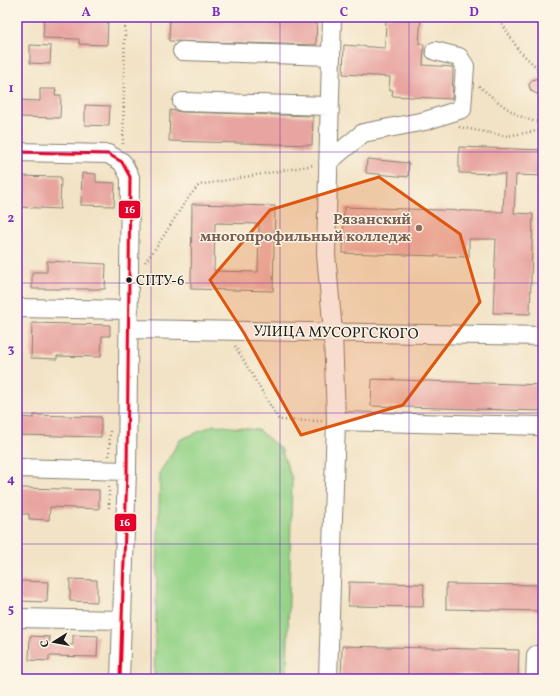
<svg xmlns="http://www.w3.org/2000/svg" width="560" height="696" viewBox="0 0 560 696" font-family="Vollkorn,serif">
	<rect width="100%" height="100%" fill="#fcf5e5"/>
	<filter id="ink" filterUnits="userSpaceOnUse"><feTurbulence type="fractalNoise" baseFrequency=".025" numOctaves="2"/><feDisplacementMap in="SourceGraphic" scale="8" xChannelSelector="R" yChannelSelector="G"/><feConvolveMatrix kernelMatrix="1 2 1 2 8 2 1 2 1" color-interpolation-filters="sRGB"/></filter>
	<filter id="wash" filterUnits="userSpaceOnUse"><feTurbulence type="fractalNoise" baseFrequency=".012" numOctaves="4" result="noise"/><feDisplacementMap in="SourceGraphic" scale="16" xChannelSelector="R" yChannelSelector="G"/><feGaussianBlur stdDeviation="0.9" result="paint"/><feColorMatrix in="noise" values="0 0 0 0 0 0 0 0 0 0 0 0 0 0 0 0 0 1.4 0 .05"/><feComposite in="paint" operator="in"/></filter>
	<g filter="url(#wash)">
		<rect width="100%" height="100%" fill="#f2e3c6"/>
		<path fill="#95d389" stroke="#587852" d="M214,425L258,430L281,449L292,479L287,674L286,679H154L160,472L180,440Z"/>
		<g id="blocks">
			<path fill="#e8a5a0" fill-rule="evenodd" d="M44,17L108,18L107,45L79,44V39L43,38Z
				M170,17H317L316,45L169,41Z
				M386,17H421L419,44H424L423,65L453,67L452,99L392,96L393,90H389L390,77L343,74L344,45L385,48Z
				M30,45L51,46L50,64L30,63Z
				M538,78L543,80V92L537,94L531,91L529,85L532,80Z
				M40,89H56L55,95H61L60,118L17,117V100L40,101Z
				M85,105L110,106L109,126L85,125Z
				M170,110L182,112L313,116L312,145L169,141Z
				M459,147L543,150V176L516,175L514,213L533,214L530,314L493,313L496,239H469V257L343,253L344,207L503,212L505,174L459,173Z
				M367,159L409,163L408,177L366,173Z
				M82,173L96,174V182L115,183L114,206L81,205Z
				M17,176L61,177L60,209L17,207Z
				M192,204L275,206L273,291L191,289ZM215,223L259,224L258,272L214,271Z
				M47,261L106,264L105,289H32V272H47Z
				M32,323L110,325V336H102L101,357L57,356V359L31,358Z
				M372,379L543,385V411L371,406Z
				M34,415L101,417V437L17,435V417L34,418Z
				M24,488L99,490V509L50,507L49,520L29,519V514H17V489Z
				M70,579L97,580V602L70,601Z
				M21,581L48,582L47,602L20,601Z
				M349,582L424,584L423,607L348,606Z
				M446,584L543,585V611L446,609Z
				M73,635L98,636L97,657L49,656V661L29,660L30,636L50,637L49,644L73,645Z
				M342,646L519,650L518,679H481V675L454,674V679H341Z"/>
		</g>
	</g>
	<g filter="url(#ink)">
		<use href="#blocks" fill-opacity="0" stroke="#878071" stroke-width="1"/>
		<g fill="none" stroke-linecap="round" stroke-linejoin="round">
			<defs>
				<path id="minor" d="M332,17L326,254L333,332L336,421L540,426
					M182,51L331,56
					M182,102L329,106
					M17,152L108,154L122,162L130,177L127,471L120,679
					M328,162L363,133L425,121L462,109L465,66L459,57L435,51
					M17,308L129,310
					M129,329L543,336
					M17,468L127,471
					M17,618L122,620
					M328,679L336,421
					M535,679L536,655"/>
			</defs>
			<use href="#minor" stroke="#878071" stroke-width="20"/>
			<path stroke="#878071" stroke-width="2.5" stroke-dasharray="1 3" stroke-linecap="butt" d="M498,17L519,51L543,73
				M479,86C498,102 518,120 543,123
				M459,127L506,136L543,130
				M123,144L125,17
				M145,262C165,238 178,208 199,185L314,165
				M235,346L279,420L322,421
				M109,456L110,429
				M109,508V485"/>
			<use href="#minor" stroke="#fff" stroke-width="18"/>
			<defs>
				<path id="bus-1" d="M17,152L108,154L122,162L130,177L127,471L120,679"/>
			</defs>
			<use href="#bus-1" stroke="#fcf5e5" stroke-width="6"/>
			<use href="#bus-1" stroke="#e4002b" stroke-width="3"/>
		</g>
	</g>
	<path fill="#de560d" fill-opacity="0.2" stroke="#de560d" stroke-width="3" stroke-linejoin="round" d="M379,177L460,234L480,302L403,405L301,435L244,333L210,280L270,210Z"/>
	<path fill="none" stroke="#7b2cbf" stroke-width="1" stroke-opacity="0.55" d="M151,17V679M280,17V679M409,17V679M17,152H543M17,283H543M17,413H543M17,544H543"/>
	<circle fill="#8d6e63" stroke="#fcf5e5" stroke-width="1.5" cx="419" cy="228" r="4"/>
	<circle fill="#1c1c1c" stroke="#fcf5e5" stroke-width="1.5" cx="129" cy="280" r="3.5"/>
	<g text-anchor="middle" stroke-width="3" stroke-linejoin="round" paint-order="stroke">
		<g font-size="14" fill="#1c1c1c" stroke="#fcf5e5" text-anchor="start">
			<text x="136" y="285">СПТУ-6</text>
		</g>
		<g font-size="15" font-weight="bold" fill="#785e54" stroke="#fcf5e5" text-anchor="end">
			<text x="411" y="224">Рязанский<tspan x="411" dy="17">многопрофильный колледж</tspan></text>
		</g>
		<g font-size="15" fill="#1c1c1c" stroke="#fcf5e5">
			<text transform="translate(336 332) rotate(1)" y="5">УЛИЦА МУСОРГСКОГО</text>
		</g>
	</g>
	<g stroke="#fcf5e5" stroke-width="1.5">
		<rect x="118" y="200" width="23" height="19" rx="4" fill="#e4002b"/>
		<rect x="114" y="513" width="23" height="19" rx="4" fill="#e4002b"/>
	</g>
	<g font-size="11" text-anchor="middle" font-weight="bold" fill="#fff">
		<text x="130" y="213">16</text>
		<text x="125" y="526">16</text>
	</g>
	<rect width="560" height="696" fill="none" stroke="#fcf5e5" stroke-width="44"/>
	<g transform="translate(54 642) rotate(259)" stroke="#fcf5e5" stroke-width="3" paint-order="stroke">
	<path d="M0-3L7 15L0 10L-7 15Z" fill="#1c1c1c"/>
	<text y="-6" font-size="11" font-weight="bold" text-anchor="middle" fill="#1c1c1c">С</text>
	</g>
	<rect x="22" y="22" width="516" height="652" fill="none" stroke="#7b2cbf" stroke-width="1.5"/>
	<g font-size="13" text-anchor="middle" font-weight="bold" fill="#7b2cbf">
		<text x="86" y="16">A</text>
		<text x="216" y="16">B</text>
		<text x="344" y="16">C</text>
		<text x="474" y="16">D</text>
		<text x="11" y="92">1</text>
		<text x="11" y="222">2</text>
		<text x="11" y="353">3</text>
		<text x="11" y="483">4</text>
		<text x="11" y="613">5</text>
	</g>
</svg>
